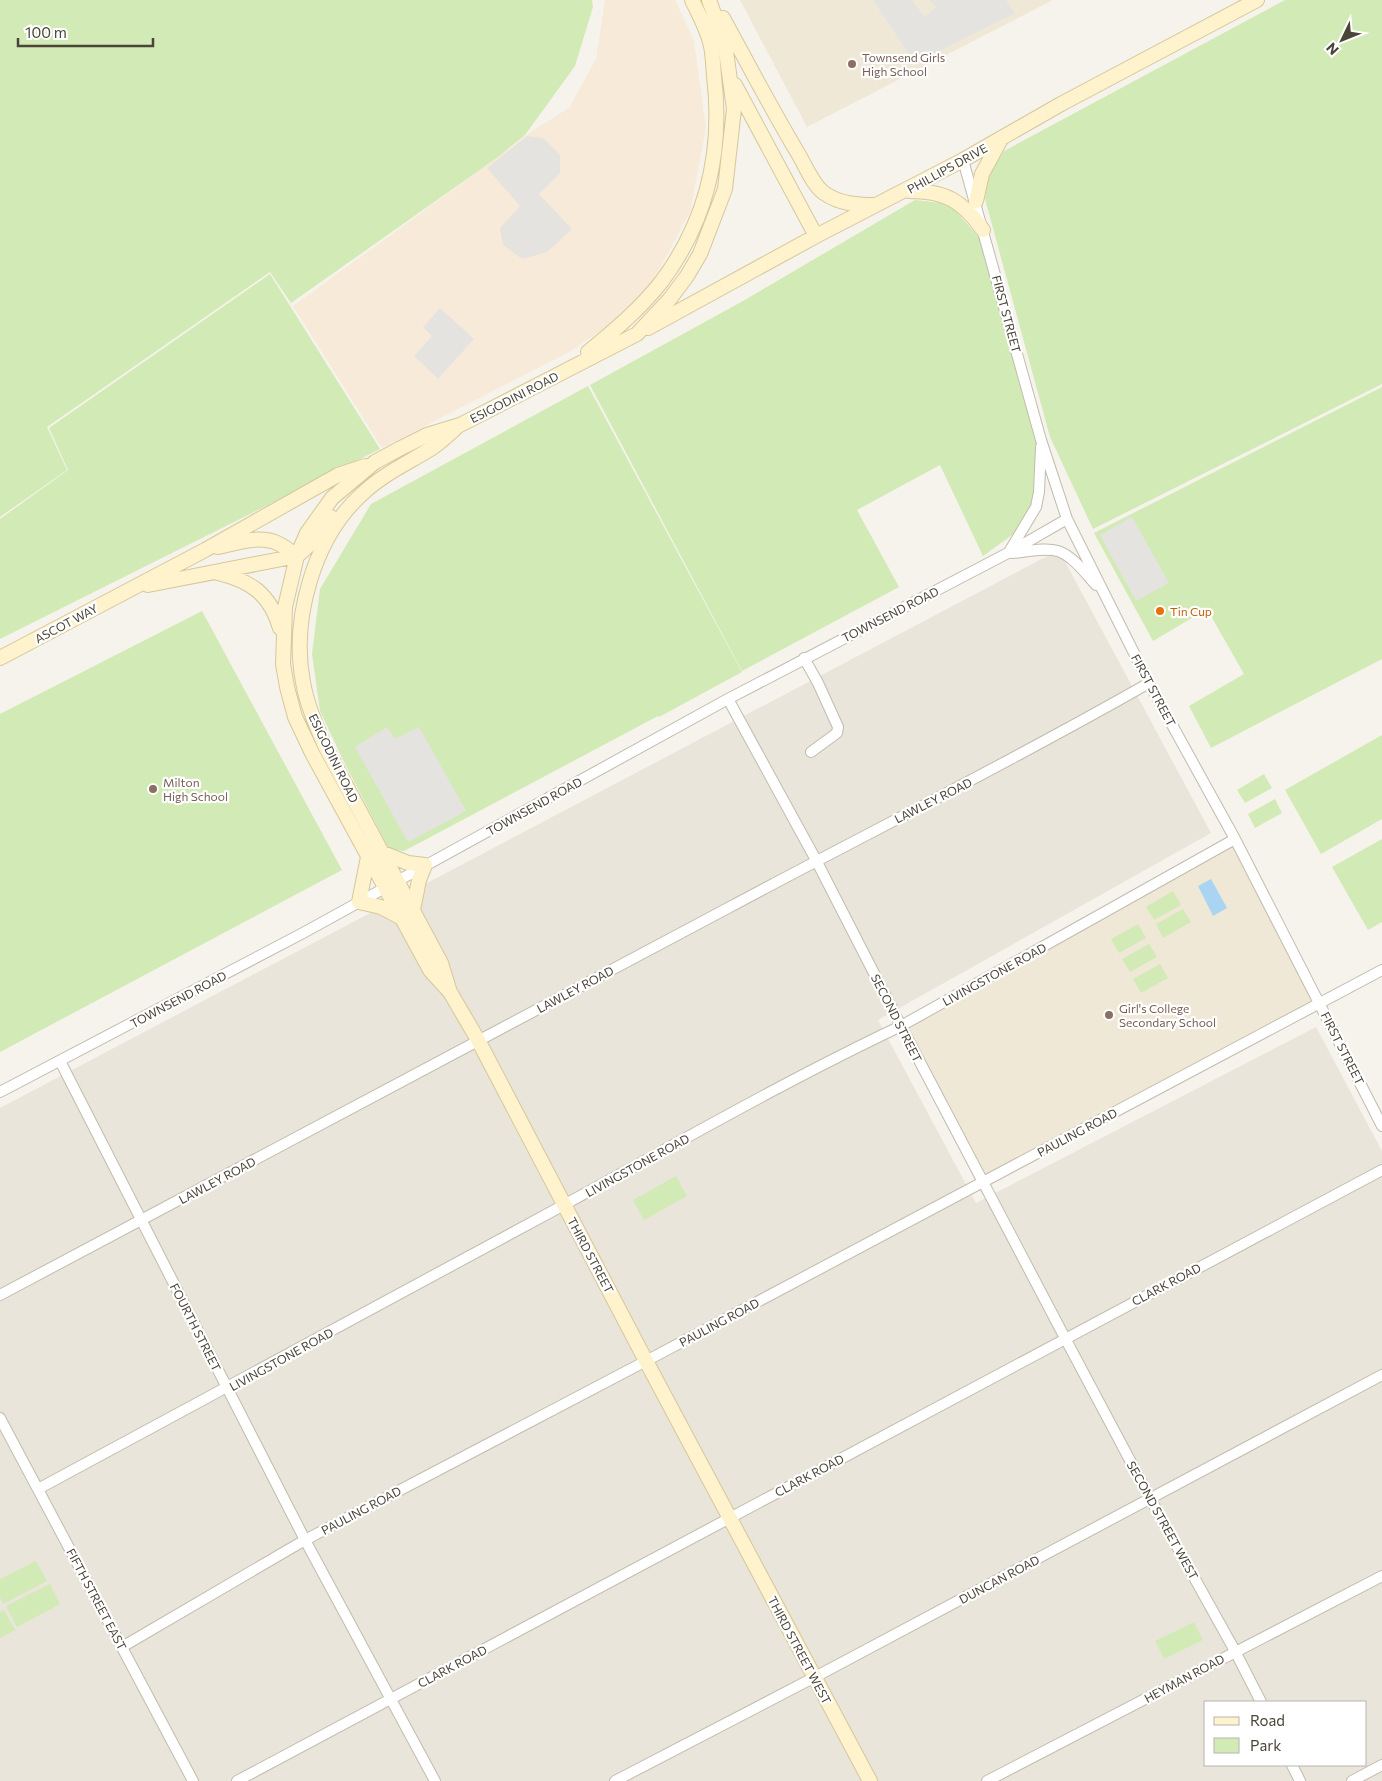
<svg xmlns="http://www.w3.org/2000/svg" width="1382" height="1781" viewBox="0 0 1382 1781" font-family="Commissioner,sans-serif">
  <rect width="100%" height="100%" fill="#f6f3ec"/>
  <path fill="#eae5da" fill-rule="evenodd" d="M 1053,553 L 1061,554 L 1211,833 L 878,1020 L 976,1203 L 1316,1027 L 1382,1151 L 1382,1781 L 0,1781 L 0,1108 ZM 1206,1702 L 1366,1702 L 1366,1765 L 1206,1765 Z"/>
  <path fill="#f7ead8" d="M 605,0 L 675,0 L 694,41 L 706,128 L 690,212 L 649,288 L 615,321 L 569,352 L 382,448 L 293,306 L 498,157 L 529,133 L 569,108 L 596,59 Z"/>
  <path fill="#efe8d6" d="M 740,0 L 1053,0 L 807,127 Z
    M 1233,844 L 1314,1002 L 985,1176 L 906,1028 Z"/>
  <path fill="#d2eab5" d="M 0,0 L 592,0 L 593,7 L 575,66 L 525,135 L 498,157 L 291,303 L 270,272 L 47,427 L 67,470 L 0,517 Z
    M 1285,0 L 1382,0 L 1382,384 L 1093,529 L 1050,437 L 985,199 L 988,176 L 1004,151 Z
    M 915,200 L 950,204 L 981,240 L 1037,445 L 1035,506 L 1012,535 L 983,556 L 940,465 L 857,510 L 899,587 L 742,671 L 590,385 L 743,301 Z
    M 270,274 L 380,449 L 0,639 L 0,519 L 68,470 L 49,428 Z
    M 588,386 L 742,672 L 659,717 L 658,716 L 404,851 L 389,849 L 343,760 L 320,711 L 312,654 L 320,589 L 371,504 Z
    M 1382,387 L 1382,659 L 1211,748 L 1189,706 L 1244,674 L 1207,609 L 1153,641 L 1094,533 Z
    M 202,611 L 342,870 L 0,1052 L 0,714 Z
    M 1382,735 L 1382,819 L 1321,854 L 1285,790 Z
    M 1264,774 L 1272,788 L 1245,803 L 1237,790 Z
    M 1275,799 L 1282,813 L 1255,828 L 1248,814 Z
    M 1382,839 L 1382,922 L 1368,930 L 1332,867 Z
    M 1173,891 L 1181,905 L 1154,920 L 1146,907 Z
    M 1183,909 L 1191,922 L 1163,938 L 1156,924 Z
    M 1138,924 L 1146,938 L 1119,953 L 1111,939 Z
    M 1149,944 L 1157,957 L 1130,972 L 1122,959 Z
    M 1160,964 L 1168,978 L 1141,993 L 1133,979 Z
    M 676,1176 L 687,1196 L 644,1220 L 633,1200 Z
    M 36,1561 L 47,1581 L 3,1604 L 0,1597 L 0,1579 Z
    M 50,1584 L 60,1604 L 17,1627 L 6,1606 Z
    M 4,1610 L 15,1630 L 0,1638 L 0,1612 Z
    M 1194,1622 L 1203,1640 L 1164,1659 L 1155,1641 Z"/>
  <path fill="#e5e3e0" d="M 873,0 L 912,0 L 924,17 L 936,8 L 930,0 L 1006,0 L 1015,13 L 915,63 Z
    M 527,136 L 543,138 L 560,155 L 560,173 L 539,194 L 572,229 L 547,252 L 522,259 L 503,245 L 500,228 L 520,206 L 487,168 Z
    M 440,308 L 474,339 L 438,379 L 414,356 L 432,336 L 423,327 Z
    M 1132,517 L 1169,583 L 1136,601 L 1100,535 Z
    M 387,727 L 395,739 L 419,727 L 466,811 L 408,842 L 355,747 Z"/>
  <path fill="#a9d4f2" d="M 1211,879 L 1227,908 L 1213,916 L 1198,886 Z"/>
  <g fill="none" stroke-linecap="round" stroke-linejoin="round">
    <g stroke="#c2bbae" stroke-width="12">
      <path id="street" d="M 963,160 L 1041,440 L 1067,519 L 1149,683 L 1235,839 L 1382,1126
        M 1009,552 L 1036,507 L 1039,492 L 1041,447
        M 1012,553 C 1026,552 1044,547 1058,551 C 1073,556 1086,574 1096,585
        M 804,658 L 818,683 L 838,727 L 837,733 L 811,752
        M 728,699 L 816,860 L 901,1026 L 1065,1338 L 1150,1498 L 1235,1651 L 1261,1702
        M 60,1061 L 305,1540 L 435,1781
        M 0,1092 L 303,933 L 728,699 L 1008,553 L 1067,519
        M 0,1295 C 243,1167 485,1037 728,908 C 868,833 1011,762 1149,683
        M 0,1418 L 193,1781
        M 38,1489 C 213,1396 387,1301 562,1206 C 674,1145 785,1081 901,1026 L 1235,839
        M 122,1647 L 305,1540 L 646,1361 L 1382,970
        M 1292,1765 L 1300,1781
        M 237,1781 L 1382,1170
        M 615,1781 L 815,1677 L 1382,1375
        M 987,1781 L 1382,1576
        M 1352,1781 L 1382,1765"/>
    </g>
    <g stroke="#d6c79b" stroke-width="16">
      <path id="secondary" d="M 709,0 L 725,44 L 734,109 L 725,189 L 700,254 L 687,276 L 669,300 L 637,334 L 460,425 L 427,435 L 399,449 L 375,462 L 332,498 L 307,533 L 297,556 L 285,607 L 283,664 L 287,687 L 295,717 L 312,753 L 430,970 L 450,992 L 478,1040 L 646,1361 L 870,1781
        M 723,18 C 748,64 772,110 799,155 C 806,167 813,185 824,193 C 840,204 857,205 875,205
        M 735,85 L 816,236
        M 909,191 C 945,191 962,200 983,230
        M 976,201 L 982,174 L 1000,141
        M 648,328 L 816,236 L 963,160 L 1061,104 L 1257,0
        M 588,352 C 615,330 641,308 662,281 C 708,219 723,151 714,76 C 713,65 713,52 710,42 C 706,27 698,13 692,0
        M 218,547 C 236,543 259,535 277,543 C 284,546 290,551 297,556
        M 218,573 C 251,581 270,594 280,628
        M 148,585 L 297,556 L 308,546 L 331,517
        M 0,658 L 205,550 L 338,475 L 365,466
        M 383,853 L 408,863 L 425,865 L 419,880 L 413,910
        M 368,857 L 359,902 L 381,907 L 400,917
        M 449,989 L 441,963 L 325,746 C 316,725 307,705 303,682 C 291,619 314,537 362,494 C 383,474 408,463 432,448 C 440,443 448,435 455,429"/>
    </g>
    <use href="#street" stroke="#fff" stroke-width="10"/>
    <use href="#secondary" stroke="#fff3cd" stroke-width="14"/>
  </g>
  <g fill="#8d6e63" stroke="#fff" stroke-width="2">
    <circle cx="852" cy="64" r="5"/>
    <circle cx="153" cy="789" r="5"/>
    <circle cx="1109" cy="1015" r="5"/>
  </g>
  <circle fill="#e8710a" stroke="#fff" stroke-width="2" cx="1160" cy="611" r="5"/>
  <g text-anchor="middle" dominant-baseline="central" stroke-width="4.5" stroke-linejoin="round" paint-order="stroke">
    <g font-size="12" fill="#785e54" stroke="#fff" text-anchor="start">
      <text x="862" y="57">Townsend Girls<tspan x="862" dy="14">High School</tspan></text>
      <text x="163" y="782">Milton<tspan x="163" dy="14">High School</tspan></text>
      <text x="1119" y="1008">Girl's College<tspan x="1119" dy="14">Secondary School</tspan></text>
    </g>
    <g font-size="12" fill="#4b4439" stroke="#fff">
      <text transform="translate(947 168) rotate(-29)">PHILLIPS DRIVE</text>
      <text transform="translate(1007 314) rotate(75)">FIRST STREET</text>
      <text transform="translate(514 397) rotate(-27)">ESIGODINI ROAD</text>
      <text transform="translate(890 614) rotate(-27)">TOWNSEND ROAD</text>
      <text transform="translate(66 623) rotate(-28)">ASCOT WAY</text>
      <text transform="translate(1154 690) rotate(62)">FIRST STREET</text>
      <text transform="translate(334 758) rotate(64)">ESIGODINI ROAD</text>
      <text transform="translate(933 800) rotate(-27)">LAWLEY ROAD</text>
      <text transform="translate(534 806) rotate(-29)">TOWNSEND ROAD</text>
      <text transform="translate(994 974) rotate(-29)">LIVINGSTONE ROAD</text>
      <text transform="translate(575 989) rotate(-28)">LAWLEY ROAD</text>
      <text transform="translate(178 999) rotate(-28)">TOWNSEND ROAD</text>
      <text transform="translate(897 1018) rotate(63)">SECOND STREET</text>
      <text transform="translate(1343 1048) rotate(63)">FIRST STREET</text>
      <text transform="translate(1077 1132) rotate(-28)">PAULING ROAD</text>
      <text transform="translate(637 1165) rotate(-29)">LIVINGSTONE ROAD</text>
      <text transform="translate(217 1180) rotate(-28)">LAWLEY ROAD</text>
      <text transform="translate(591 1255) rotate(62)">THIRD STREET</text>
      <text transform="translate(1166 1284) rotate(-28)">CLARK ROAD</text>
      <text transform="translate(719 1322) rotate(-28)">PAULING ROAD</text>
      <text transform="translate(196 1327) rotate(63)">FOURTH STREET</text>
      <text transform="translate(281 1359) rotate(-29)">LIVINGSTONE ROAD</text>
      <text transform="translate(809 1475) rotate(-28)">CLARK ROAD</text>
      <text transform="translate(361 1510) rotate(-28)">PAULING ROAD</text>
      <text transform="translate(1163 1520) rotate(61)">SECOND STREET WEST</text>
      <text transform="translate(999 1579) rotate(-28)">DUNCAN ROAD</text>
      <text transform="translate(97 1599) rotate(62)">FIFTH STREET EAST</text>
      <text transform="translate(800 1650) rotate(62)">THIRD STREET WEST</text>
      <text transform="translate(452 1666) rotate(-28)">CLARK ROAD</text>
      <text transform="translate(1184 1678) rotate(-28)">HEYMAN ROAD</text>
    </g>
    <g font-size="12" fill="#c56008" stroke="#fff" text-anchor="start">
      <text x="1170" y="611">Tin Cup</text>
    </g>
  </g>
  <rect x="1204" y="1701" width="162" height="65" fill="#ffffff" stroke="#b7b4b0"/>
  <rect x="1214" y="1717" width="25" height="8" fill="#fff3cd" stroke="#b7b4b0"/>
  <text x="1250" y="1726" font-size="15" fill="#4b4439">Road</text>
  <rect x="1214" y="1738" width="25" height="15" fill="#d2eab5" stroke="#b7b4b0"/>
  <text x="1250" y="1751" font-size="15" fill="#4b4439">Park</text>
  <g transform="translate(1342 40) rotate(227)" stroke="#ffffff" stroke-width="4" paint-order="stroke">
  <path d="M0-4L9 19L0 12L-9 19Z" fill="#4b4439"/>
  <text y="-8" font-size="14" font-weight="bold" text-anchor="middle" fill="#4b4439">N</text>
  </g>
  <path d="M18 38v8h135v-8" fill="none" stroke="#4b4439" stroke-width="2.5"/>
  <text x="25" y="38" font-size="15" fill="#4b4439" stroke="#ffffff" stroke-width="4" paint-order="stroke">100 m</text>
</svg>
